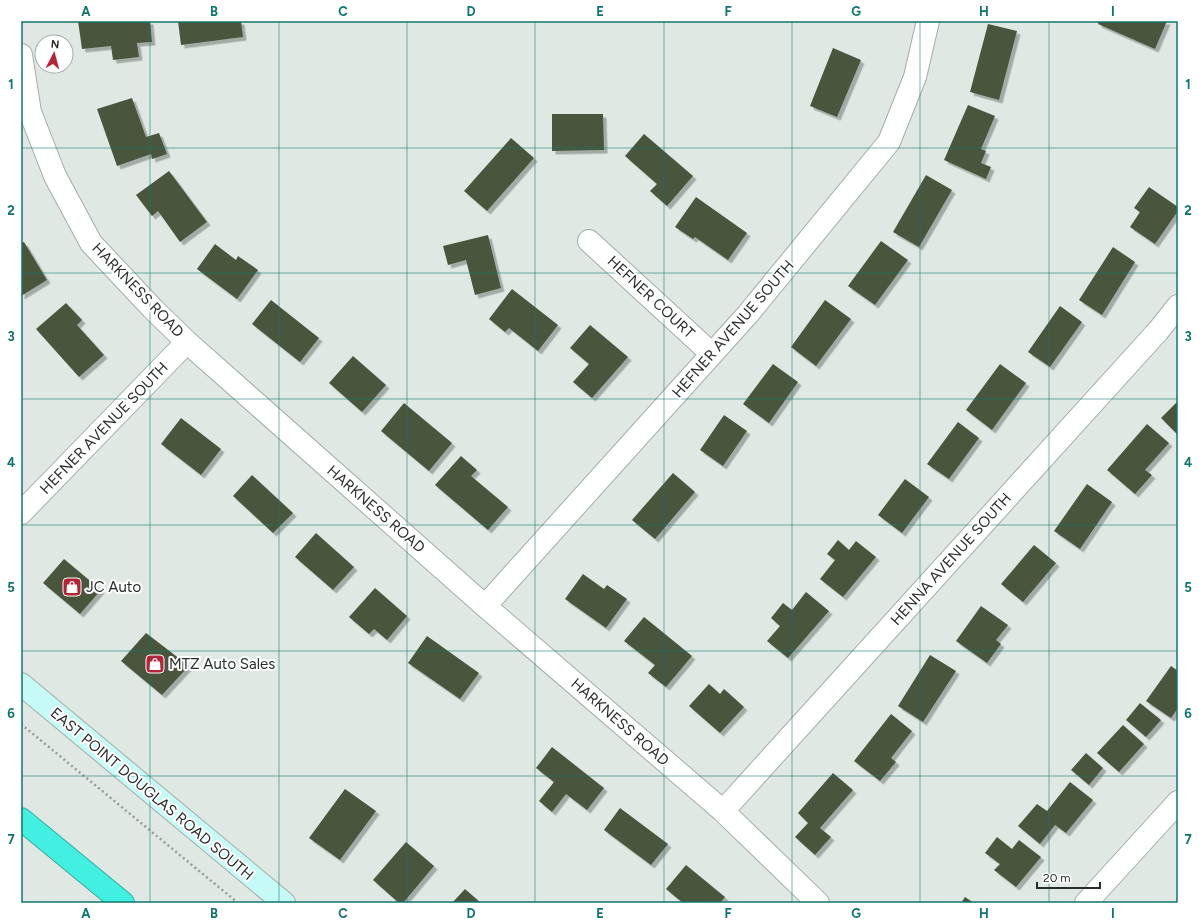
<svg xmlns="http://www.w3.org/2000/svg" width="1199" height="924" viewBox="0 0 1199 924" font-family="Figtree,sans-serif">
  <defs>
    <filter id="shadow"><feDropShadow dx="3.5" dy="3.5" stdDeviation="0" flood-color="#0004"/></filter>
  </defs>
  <rect width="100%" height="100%" fill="#dfe8e2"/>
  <path fill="#49563c" filter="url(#shadow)" d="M 78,21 L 150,21 L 152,42 L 137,43 L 139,57 L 113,60 L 111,46 L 82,49 Z
    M 178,21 L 241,21 L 243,37 L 181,45 Z
    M 1099,21 L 1167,21 L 1155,49 L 1098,24 Z
    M 988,24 L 1017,31 L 999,100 L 970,92 Z
    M 833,48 L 861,60 L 837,117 L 810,106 Z
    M 132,98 L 146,137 L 159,133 L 167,154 L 152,159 L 151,154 L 117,166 L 97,109 Z
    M 968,105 L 995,116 L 981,149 L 986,151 L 981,163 L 991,167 L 986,179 L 944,160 Z
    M 552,114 L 603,114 L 604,150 L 552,151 Z
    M 644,134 L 693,176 L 667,206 L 650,191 L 657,184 L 625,156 Z
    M 511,138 L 534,158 L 487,211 L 464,191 Z
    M 169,171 L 207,222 L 180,242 L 158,211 L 152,216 L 136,195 Z
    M 926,175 L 952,190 L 919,247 L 893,232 Z
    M 1149,187 L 1178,207 L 1178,211 L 1155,244 L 1130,227 L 1140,212 L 1134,208 Z
    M 696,197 L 747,233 L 728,260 L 695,237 L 693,239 L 675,227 Z
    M 488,235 L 501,288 L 475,295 L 466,260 L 448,265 L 443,246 Z
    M 881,241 L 908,260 L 875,305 L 848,286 Z
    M 24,242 L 47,280 L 21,296 L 21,243 Z
    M 215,244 L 236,260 L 238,256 L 258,270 L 237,299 L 197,269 Z
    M 1113,247 L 1135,262 L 1102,315 L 1079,300 Z
    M 512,289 L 558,325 L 538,351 L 509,328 L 505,332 L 489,319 Z
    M 271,300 L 319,338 L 300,362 L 252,324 Z
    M 825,300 L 851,319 L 816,366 L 791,347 Z
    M 66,303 L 82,320 L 77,325 L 104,355 L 79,377 L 36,329 Z
    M 1060,306 L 1082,322 L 1050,367 L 1028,352 Z
    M 590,325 L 628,357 L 592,398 L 573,382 L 589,364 L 570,348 Z
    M 353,356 L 386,385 L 362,412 L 329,383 Z
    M 773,364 L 798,382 L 769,423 L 743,404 Z
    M 1000,364 L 1026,383 L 992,430 L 966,410 Z
    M 1178,401 L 1178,435 L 1161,418 Z
    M 404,403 L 452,443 L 429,471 L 381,431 Z
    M 724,415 L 747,431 L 723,466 L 700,450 Z
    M 181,418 L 221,449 L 201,475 L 161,444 Z
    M 958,422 L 979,438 L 949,479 L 927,464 Z
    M 1147,424 L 1169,443 L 1145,470 L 1152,475 L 1135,494 L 1107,470 Z
    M 461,456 L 477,470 L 471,476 L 508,507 L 488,530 L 435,485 Z
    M 673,473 L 695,492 L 655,539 L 632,520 Z
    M 252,475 L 293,513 L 273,533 L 233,496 Z
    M 905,479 L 929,497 L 902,533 L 878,515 Z
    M 1087,484 L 1112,502 L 1080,549 L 1054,531 Z
    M 316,533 L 354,567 L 333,590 L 295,557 Z
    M 838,540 L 849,550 L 856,541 L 876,557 L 843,597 L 820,579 L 835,560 L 827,554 Z
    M 1034,545 L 1056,563 L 1023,602 L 1001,584 Z
    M 64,559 L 101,590 L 80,614 L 43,583 Z
    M 583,574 L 604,589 L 607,585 L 627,599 L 606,628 L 565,599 Z
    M 375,588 L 407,616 L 387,640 L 374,629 L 369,634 L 349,617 Z
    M 806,592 L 829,611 L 788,658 L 767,641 L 780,626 L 771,618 L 783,603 L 792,610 Z
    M 981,606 L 1008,625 L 996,640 L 1001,644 L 987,663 L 956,641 Z
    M 644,617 L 692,656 L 666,687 L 648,673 L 655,665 L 624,641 Z
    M 146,633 L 189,666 L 162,695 L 121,661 Z
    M 427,636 L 479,673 L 460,699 L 408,663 Z
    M 930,655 L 956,671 L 923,722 L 898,706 Z
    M 1171,666 L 1178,671 L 1178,708 L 1171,718 L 1146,701 Z
    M 709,684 L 720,694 L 724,689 L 744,707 L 720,733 L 689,706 Z
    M 1140,703 L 1161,720 L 1146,737 L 1126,720 Z
    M 891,714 L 912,731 L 891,758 L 896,762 L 880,781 L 854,761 Z
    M 1123,725 L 1144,744 L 1119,772 L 1097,753 Z
    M 552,747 L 604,788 L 587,810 L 566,794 L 552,812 L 539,801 L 554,782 L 536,768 Z
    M 1086,753 L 1103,768 L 1089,785 L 1071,770 Z
    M 833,773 L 853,790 L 820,828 L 831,837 L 815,855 L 795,837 L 808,823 L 798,813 Z
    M 1070,782 L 1093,800 L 1066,833 L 1055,825 L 1040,844 L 1018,826 L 1037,804 L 1047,811 Z
    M 345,789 L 376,811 L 340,860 L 309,838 Z
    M 620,808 L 668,844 L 651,865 L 604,830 Z
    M 997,837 L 1012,849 L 1019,840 L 1041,857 L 1016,887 L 994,870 L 1000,864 L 985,853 Z
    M 406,842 L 434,866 L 403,903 L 399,903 L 373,880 Z
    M 686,865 L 725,897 L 720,903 L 683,903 L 666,889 Z
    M 465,889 L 481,903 L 452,903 Z
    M 965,897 L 974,903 L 961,903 Z"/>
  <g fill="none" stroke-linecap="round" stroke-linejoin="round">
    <g stroke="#a4aca7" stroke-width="24">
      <path id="street" d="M 21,55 L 30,112 L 55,176 L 91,243 L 153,309 L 187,342 L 485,606 L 723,811 L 818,903
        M 589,241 L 712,354
        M 21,513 L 187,342
        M 485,606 L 748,314 L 889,142 L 915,77 L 928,21
        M 723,811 L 1158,331 L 1178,306
        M 1086,903 L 1178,802"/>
    </g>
    <g stroke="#a4aca7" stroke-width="24">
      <path id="secondary" d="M 21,684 L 284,903"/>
    </g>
    <g stroke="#39aca1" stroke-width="24">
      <path id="highway" d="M 21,819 L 123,903"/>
    </g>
    <path stroke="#959c98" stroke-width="2.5" stroke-dasharray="2 3" stroke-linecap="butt" d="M 21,724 L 238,903"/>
    <use href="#street" stroke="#fff" stroke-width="22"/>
    <use href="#secondary" stroke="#c6faf6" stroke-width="22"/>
    <use href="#highway" stroke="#41f0e0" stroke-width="22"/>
  </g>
  <path fill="none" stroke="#0f766e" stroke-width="1" stroke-opacity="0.55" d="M 150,21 L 150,903M 279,21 L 279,903M 407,21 L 407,903M 535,21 L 535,903M 664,21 L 664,903M 792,21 L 792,903M 920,21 L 920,903M 1049,21 L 1049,903M 21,148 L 1178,148M 21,273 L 1178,273M 21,399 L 1178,399M 21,525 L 1178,525M 21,651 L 1178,651M 21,776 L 1178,776"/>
  <defs>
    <g id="shop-square" transform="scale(1)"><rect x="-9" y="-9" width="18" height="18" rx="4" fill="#b52337" stroke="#fff"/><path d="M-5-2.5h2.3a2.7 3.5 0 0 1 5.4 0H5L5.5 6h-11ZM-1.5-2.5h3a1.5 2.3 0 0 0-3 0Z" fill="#fff"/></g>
  </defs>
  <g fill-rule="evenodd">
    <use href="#shop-square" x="72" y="587"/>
    <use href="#shop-square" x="155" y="664"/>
  </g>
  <g text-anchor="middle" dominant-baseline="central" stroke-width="4" stroke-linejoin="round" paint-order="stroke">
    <g font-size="15" fill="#292d2b" stroke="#fff">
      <text transform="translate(138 290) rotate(46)">HARKNESS ROAD</text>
      <text transform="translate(651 297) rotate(43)">HEFNER COURT</text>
      <text transform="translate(733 329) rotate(-49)">HEFNER AVENUE SOUTH</text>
      <text transform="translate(104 428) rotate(-46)">HEFNER AVENUE SOUTH</text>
      <text transform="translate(376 509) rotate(41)">HARKNESS ROAD</text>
      <text transform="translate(951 559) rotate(-48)">HENNA AVENUE SOUTH</text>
      <text transform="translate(620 722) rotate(41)">HARKNESS ROAD</text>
      <text transform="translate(152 794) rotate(40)">EAST POINT DOUGLAS ROAD SOUTH</text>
    </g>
    <g font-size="15" fill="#292d2b" stroke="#fff" text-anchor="start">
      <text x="86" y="587">JC Auto</text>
      <text x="169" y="664">MTZ Auto Sales</text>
    </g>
  </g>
  <rect width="1199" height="924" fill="none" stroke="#ffffff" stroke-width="44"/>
  <g transform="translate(54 54) rotate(6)"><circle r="19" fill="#ffffff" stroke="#a9abaa"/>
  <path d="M0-3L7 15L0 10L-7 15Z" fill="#b52337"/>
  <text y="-6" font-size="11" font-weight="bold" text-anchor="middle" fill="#292d2b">N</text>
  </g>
  <path d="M1037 882v6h63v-6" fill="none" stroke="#292d2b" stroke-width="2"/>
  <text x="1043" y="882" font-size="12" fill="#292d2b" stroke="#ffffff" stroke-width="3" paint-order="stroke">20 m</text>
  <rect x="22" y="22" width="1155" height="880" fill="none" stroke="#0f766e" stroke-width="1.5"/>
  <g font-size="13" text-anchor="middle" font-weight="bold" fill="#0f766e">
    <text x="86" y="16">A</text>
    <text x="214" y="16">B</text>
    <text x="343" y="16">C</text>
    <text x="471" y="16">D</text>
    <text x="600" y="16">E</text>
    <text x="728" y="16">F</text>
    <text x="856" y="16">G</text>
    <text x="984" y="16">H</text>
    <text x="1113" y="16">I</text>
    <text x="11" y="89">1</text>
    <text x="1188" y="89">1</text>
    <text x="11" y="215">2</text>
    <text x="1188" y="215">2</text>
    <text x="11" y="341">3</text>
    <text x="1188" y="341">3</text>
    <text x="11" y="467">4</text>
    <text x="1188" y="467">4</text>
    <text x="11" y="592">5</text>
    <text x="1188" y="592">5</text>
    <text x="11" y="718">6</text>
    <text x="1188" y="718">6</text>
    <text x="11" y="844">7</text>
    <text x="1188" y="844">7</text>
    <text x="86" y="918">A</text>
    <text x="214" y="918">B</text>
    <text x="343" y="918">C</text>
    <text x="471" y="918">D</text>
    <text x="600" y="918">E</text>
    <text x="728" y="918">F</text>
    <text x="856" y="918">G</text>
    <text x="984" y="918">H</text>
    <text x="1113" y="918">I</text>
  </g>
</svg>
